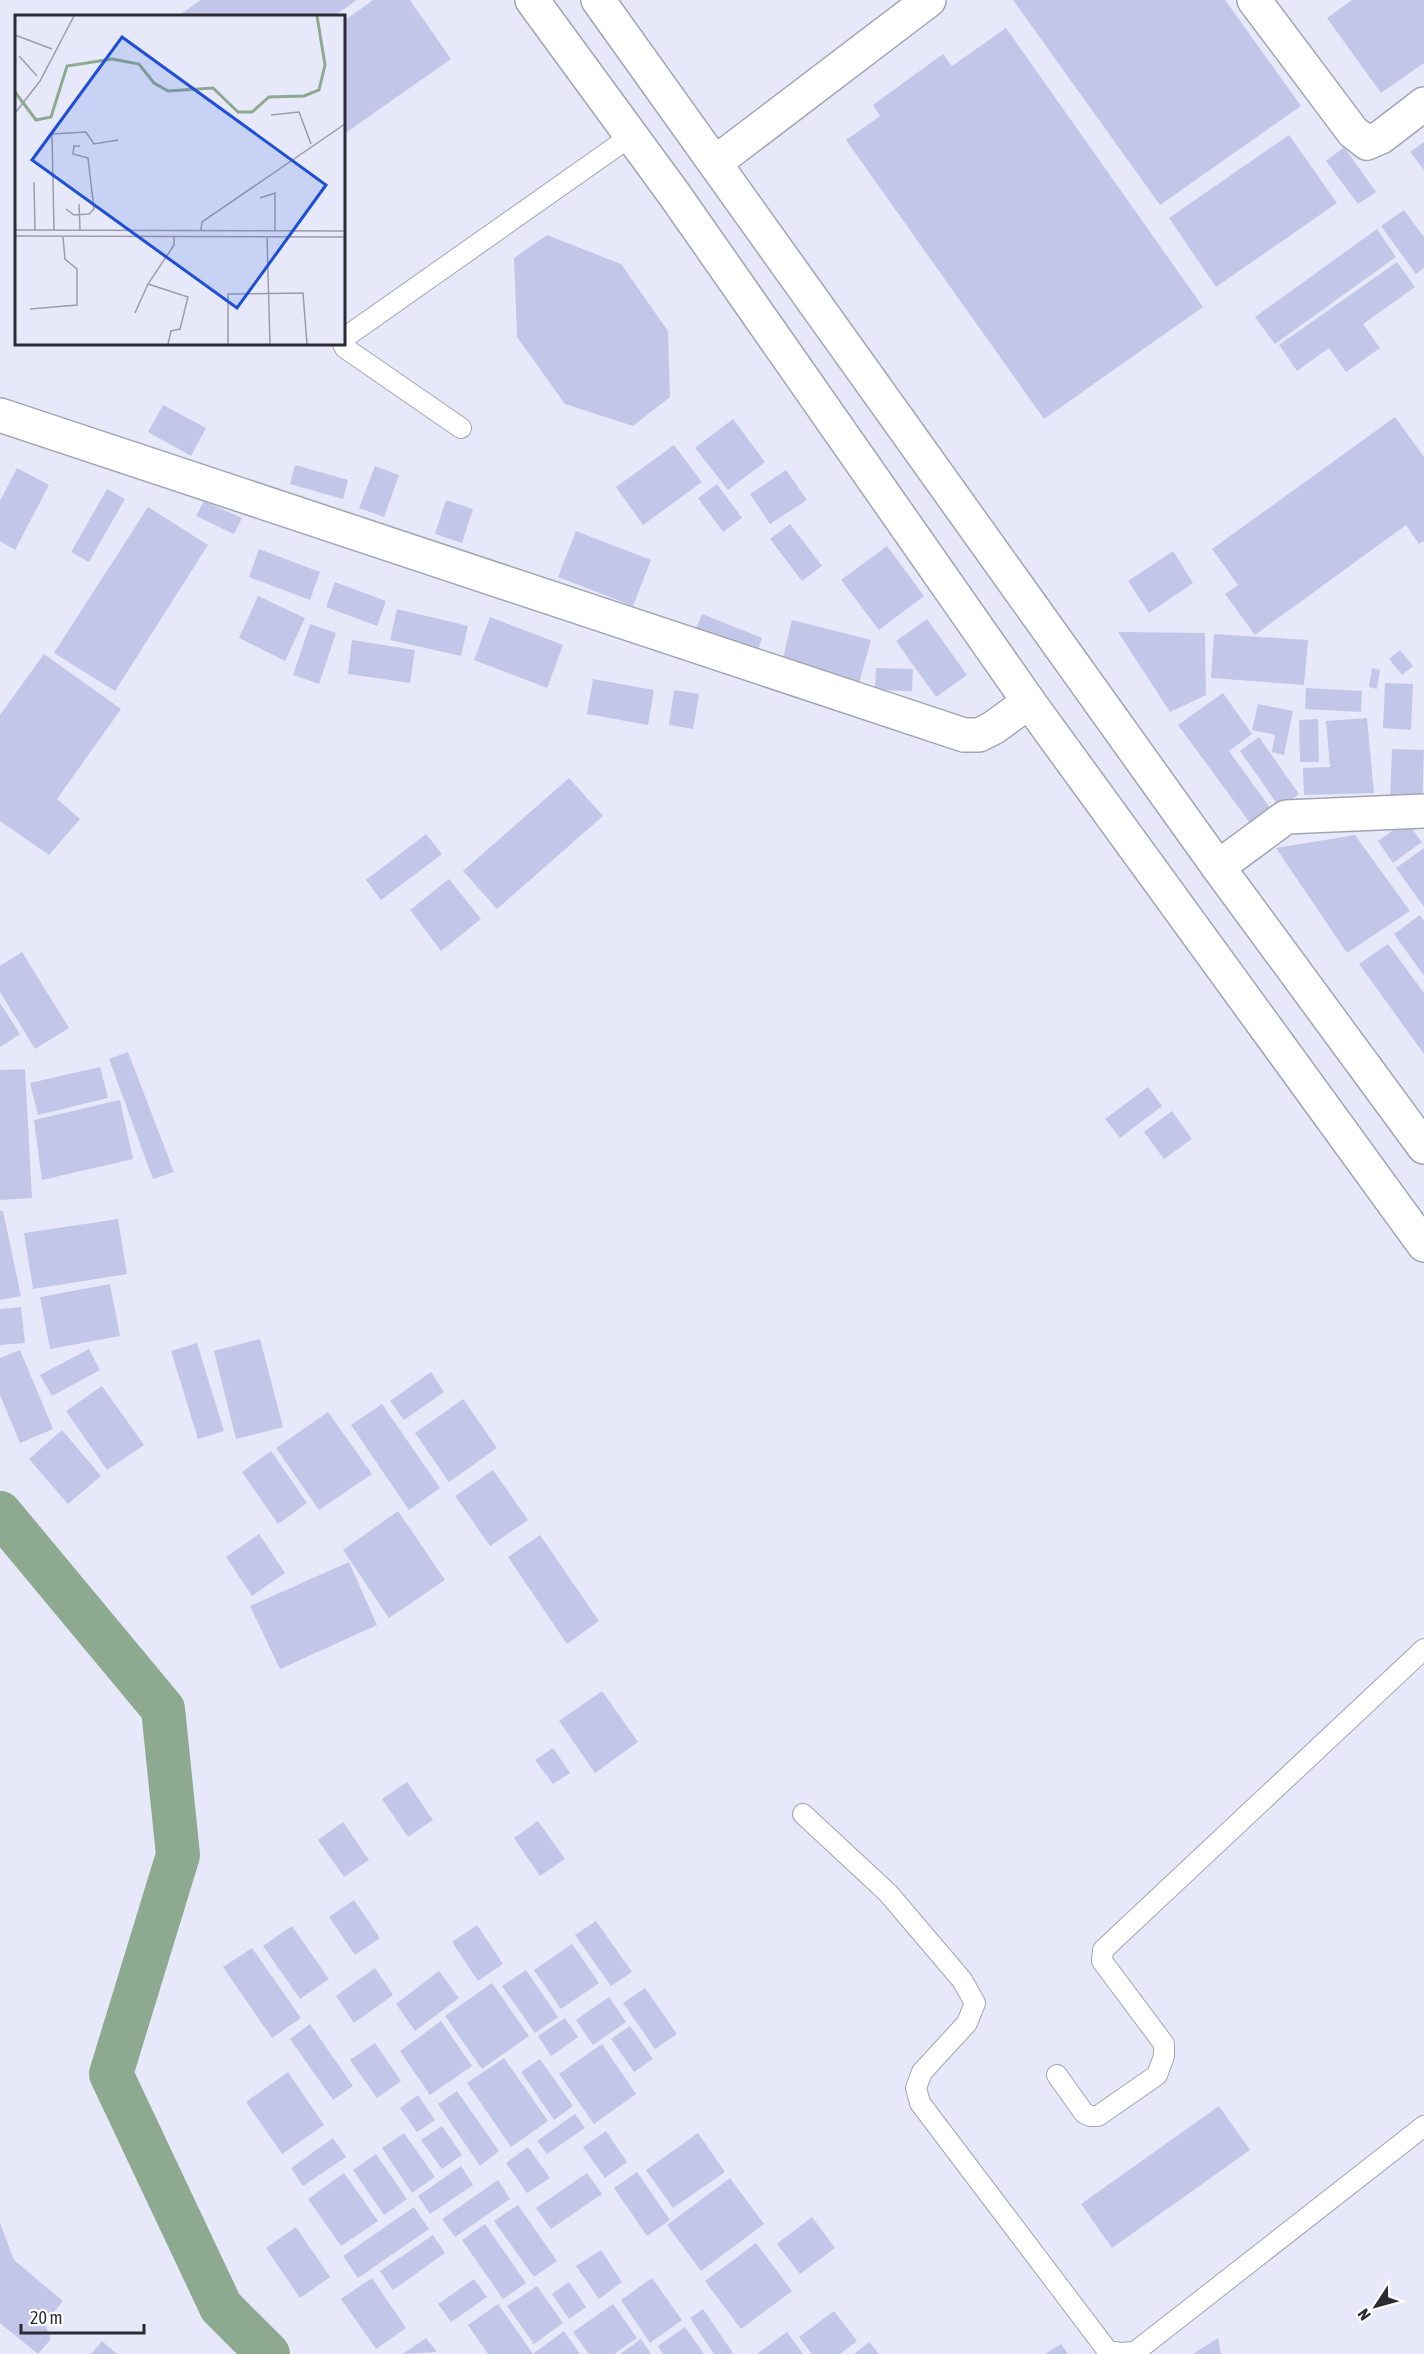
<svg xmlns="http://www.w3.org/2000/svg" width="1424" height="2354" viewBox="0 0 1424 2354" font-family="'Asap Condensed',sans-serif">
  <rect width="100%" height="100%" fill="#e7e9fa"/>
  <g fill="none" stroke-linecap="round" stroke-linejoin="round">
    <path stroke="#8daa91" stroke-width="44" d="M 0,1513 L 163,1709 L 178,1855 L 111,2074 L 221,2307 L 268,2354"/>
  </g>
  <path fill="#c2c6e8" d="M 201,0 L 357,0 L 334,16 L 178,16 Z
    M 373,0 L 410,0 L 451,59 L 344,134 L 344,21 Z
    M 1013,0 L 1225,0 L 1301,106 L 1160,205 Z
    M 1352,0 L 1424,0 L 1424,63 L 1381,93 L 1327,18 Z
    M 1006,28 L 1203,307 L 1044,419 L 846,140 L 880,116 L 873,105 L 943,54 L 952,66 Z
    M 1289,135 L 1337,203 L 1216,287 L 1169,218 Z
    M 1424,142 L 1424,170 L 1410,152 Z
    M 1344,147 L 1376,192 L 1358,204 L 1326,161 Z
    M 1404,210 L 1424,237 L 1424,268 L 1416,274 L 1381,226 Z
    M 1377,229 L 1396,257 L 1275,344 L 1255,317 Z
    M 547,235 L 621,264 L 668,331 L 670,397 L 633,426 L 565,404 L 517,337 L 514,258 Z
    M 1397,262 L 1415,287 L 1363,324 L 1380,348 L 1346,372 L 1329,348 L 1297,371 L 1279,345 Z
    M 163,405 L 206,428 L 191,456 L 148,432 Z
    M 1395,417 L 1424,457 L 1424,541 L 1419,544 L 1406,525 L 1255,635 L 1225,594 L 1238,585 L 1212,549 Z
    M 733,419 L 765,462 L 728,490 L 695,448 Z
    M 674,445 L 702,482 L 643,525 L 616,487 Z
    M 295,465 L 348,480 L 343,499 L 290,484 Z
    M 375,466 L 399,475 L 384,517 L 359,508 Z
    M 17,468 L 49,485 L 15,550 L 0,541 L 0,501 Z
    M 786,470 L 807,500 L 770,524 L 750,494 Z
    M 717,484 L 742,518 L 723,532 L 698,498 Z
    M 107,489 L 125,499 L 89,562 L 71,552 Z
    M 446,500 L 473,509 L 462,543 L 435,534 Z
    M 204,501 L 242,518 L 234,534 L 196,516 Z
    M 148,507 L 208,545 L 115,691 L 54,653 Z
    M 790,524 L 822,566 L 802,581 L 770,539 Z
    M 576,531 L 651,560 L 633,606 L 558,577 Z
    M 887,546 L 924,596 L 879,630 L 841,580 Z
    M 259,549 L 320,572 L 310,600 L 249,577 Z
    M 1173,551 L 1193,583 L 1149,613 L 1128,581 Z
    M 335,582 L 386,601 L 377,626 L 326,607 Z
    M 258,596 L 305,618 L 285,661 L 239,638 Z
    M 397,609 L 468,626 L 461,656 L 390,640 Z
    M 702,614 L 762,638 L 757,653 L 696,629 Z
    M 490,617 L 563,645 L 547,688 L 474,660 Z
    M 927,619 L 967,675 L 936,697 L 896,641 Z
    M 792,620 L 871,640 L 859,683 L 782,662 Z
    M 310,624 L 336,633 L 319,684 L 293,675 Z
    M 1118,632 L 1205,633 L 1206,695 L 1170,712 Z
    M 1214,634 L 1308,640 L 1304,685 L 1211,678 Z
    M 352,640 L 415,650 L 410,683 L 348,674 Z
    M 1400,650 L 1413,666 L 1402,675 L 1389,659 Z
    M 44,654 L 121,709 L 57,799 L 80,819 L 49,855 L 0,821 L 0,715 Z
    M 876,668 L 913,669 L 912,691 L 875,690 Z
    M 1372,668 L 1380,670 L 1377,689 L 1369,687 Z
    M 593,679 L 654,690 L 648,725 L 587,714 Z
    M 1385,683 L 1413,684 L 1411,730 L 1383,728 Z
    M 1306,688 L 1362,691 L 1361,712 L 1305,709 Z
    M 674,690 L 699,694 L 693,729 L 669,725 Z
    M 1223,693 L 1252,734 L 1229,751 L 1273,812 L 1253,827 L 1178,725 Z
    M 1258,704 L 1293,711 L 1284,755 L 1272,752 L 1275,735 L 1252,730 Z
    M 1367,718 L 1374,793 L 1304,795 L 1303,768 L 1330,767 L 1326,721 Z
    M 1318,719 L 1319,762 L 1300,762 L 1299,720 Z
    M 1259,737 L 1299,794 L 1280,808 L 1240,751 Z
    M 1392,749 L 1424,750 L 1422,805 L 1390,804 Z
    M 569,778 L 603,816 L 497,909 L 463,871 Z
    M 1406,821 L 1422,842 L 1393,863 L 1378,841 Z
    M 426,834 L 442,854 L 381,900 L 366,880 Z
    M 1355,835 L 1410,911 L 1347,953 L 1276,848 Z
    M 1424,848 L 1424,907 L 1396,868 Z
    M 449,879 L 481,919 L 441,951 L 410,910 Z
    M 1420,915 L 1424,921 L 1424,976 L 1394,934 Z
    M 1388,944 L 1424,993 L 1424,1054 L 1359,964 Z
    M 22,952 L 69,1028 L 35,1049 L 0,992 L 0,966 Z
    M 0,1003 L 20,1034 L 0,1047 Z
    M 128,1052 L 174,1172 L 153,1179 L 109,1059 Z
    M 100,1067 L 108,1098 L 38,1115 L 30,1083 Z
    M 25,1069 L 32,1198 L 0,1200 L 0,1070 Z
    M 1148,1087 L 1162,1106 L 1120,1138 L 1105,1119 Z
    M 120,1100 L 133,1159 L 42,1180 L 34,1120 Z
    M 1172,1111 L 1192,1139 L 1164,1159 L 1144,1132 Z
    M 0,1211 L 3,1211 L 21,1296 L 0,1300 Z
    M 118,1219 L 127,1274 L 33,1289 L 24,1233 Z
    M 110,1284 L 120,1336 L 50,1349 L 40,1297 Z
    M 21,1307 L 25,1343 L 0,1345 L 0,1309 Z
    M 260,1339 L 283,1427 L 236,1439 L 214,1351 Z
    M 197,1343 L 224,1431 L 198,1439 L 171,1351 Z
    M 89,1349 L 100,1370 L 52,1396 L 40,1375 Z
    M 20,1350 L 53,1429 L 20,1443 L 0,1395 L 0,1358 Z
    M 431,1372 L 444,1392 L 404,1420 L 390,1401 Z
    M 102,1386 L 144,1445 L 107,1470 L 66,1411 Z
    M 463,1399 L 497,1448 L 449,1482 L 415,1433 Z
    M 382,1404 L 440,1488 L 409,1510 L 351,1425 Z
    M 328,1412 L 372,1474 L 319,1510 L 276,1448 Z
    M 62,1430 L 101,1476 L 68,1504 L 29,1459 Z
    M 271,1451 L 307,1503 L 278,1524 L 242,1472 Z
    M 493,1470 L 528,1520 L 490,1546 L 455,1496 Z
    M 398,1511 L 445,1580 L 389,1618 L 343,1550 Z
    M 259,1534 L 285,1573 L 252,1596 L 226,1557 Z
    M 540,1535 L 599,1621 L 567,1644 L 508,1557 Z
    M 349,1562 L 377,1625 L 280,1669 L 250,1606 Z
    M 602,1691 L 638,1742 L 595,1773 L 559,1721 Z
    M 553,1748 L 570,1773 L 553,1784 L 535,1760 Z
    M 407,1782 L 433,1820 L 408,1837 L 382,1799 Z
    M 538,1821 L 565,1859 L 540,1876 L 514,1838 Z
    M 343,1822 L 369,1860 L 344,1877 L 318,1840 Z
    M 354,1900 L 380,1938 L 355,1955 L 329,1917 Z
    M 596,1921 L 632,1972 L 611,1986 L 575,1935 Z
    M 477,1925 L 503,1964 L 478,1981 L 452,1942 Z
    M 292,1926 L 329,1979 L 300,1999 L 263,1946 Z
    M 572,1944 L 599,1983 L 561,2009 L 534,1970 Z
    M 252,1948 L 301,2018 L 272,2038 L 223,1967 Z
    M 375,1968 L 393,1995 L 354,2023 L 336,1996 Z
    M 526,1970 L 558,2017 L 535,2033 L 502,1986 Z
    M 439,1971 L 459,1998 L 415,2031 L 396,2004 Z
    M 492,1983 L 529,2036 L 482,2069 L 445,2016 Z
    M 645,1988 L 677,2034 L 655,2049 L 623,2003 Z
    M 609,1997 L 626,2022 L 593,2045 L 576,2020 Z
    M 565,2018 L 578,2037 L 551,2056 L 538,2036 Z
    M 441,2021 L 472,2066 L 430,2095 L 400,2051 Z
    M 310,2024 L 353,2086 L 333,2100 L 290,2039 Z
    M 630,2026 L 653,2059 L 634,2072 L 611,2039 Z
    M 375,2043 L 401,2081 L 377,2098 L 350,2060 Z
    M 602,2044 L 636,2094 L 594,2124 L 559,2074 Z
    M 504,2058 L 548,2121 L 511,2147 L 467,2083 Z
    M 540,2059 L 573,2106 L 554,2120 L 521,2072 Z
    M 288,2072 L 324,2125 L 282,2154 L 246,2102 Z
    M 457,2091 L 499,2151 L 480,2166 L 438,2104 Z
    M 418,2095 L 435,2120 L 417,2132 L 400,2108 Z
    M 1219,2106 L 1250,2150 L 1112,2248 L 1081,2204 Z
    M 575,2114 L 585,2128 L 547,2154 L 537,2141 Z
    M 442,2126 L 462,2155 L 442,2169 L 421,2140 Z
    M 606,2131 L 627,2162 L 605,2178 L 583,2147 Z
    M 404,2133 L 435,2177 L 412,2193 L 382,2148 Z
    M 698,2133 L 725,2172 L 673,2208 L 646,2170 Z
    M 333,2138 L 346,2157 L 303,2186 L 291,2168 Z
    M 528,2147 L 550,2178 L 527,2193 L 506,2163 Z
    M 376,2154 L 407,2199 L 384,2215 L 353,2170 Z
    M 461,2166 L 473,2185 L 430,2214 L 418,2196 Z
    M 637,2172 L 670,2220 L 647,2236 L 614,2188 Z
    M 344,2173 L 378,2221 L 341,2246 L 308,2199 Z
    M 587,2173 L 602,2194 L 551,2229 L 536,2208 Z
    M 730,2178 L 764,2224 L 701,2271 L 667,2225 Z
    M 498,2180 L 510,2199 L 455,2237 L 442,2219 Z
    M 518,2205 L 557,2261 L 534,2277 L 494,2221 Z
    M 414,2207 L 429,2229 L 358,2278 L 343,2256 Z
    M 812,2217 L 835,2248 L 800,2274 L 777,2244 Z
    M 0,2223 L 14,2260 L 63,2301 L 45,2323 L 51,2339 L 38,2354 L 0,2323 Z
    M 485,2224 L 526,2283 L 503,2299 L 462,2240 Z
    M 296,2227 L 330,2277 L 300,2298 L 266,2248 Z
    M 433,2235 L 445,2253 L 393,2290 L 380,2271 Z
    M 756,2243 L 792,2291 L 741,2329 L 705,2281 Z
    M 601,2250 L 622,2282 L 599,2299 L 576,2266 Z
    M 372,2278 L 406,2328 L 376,2349 L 341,2299 Z
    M 652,2278 L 682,2320 L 650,2343 L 621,2300 Z
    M 474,2279 L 487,2297 L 451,2322 L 438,2304 Z
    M 569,2282 L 586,2307 L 569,2319 L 552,2294 Z
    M 537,2286 L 563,2323 L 534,2344 L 507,2306 Z
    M 498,2304 L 533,2354 L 488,2354 L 468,2325 Z
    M 613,2304 L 637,2338 L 614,2354 L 589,2354 L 573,2332 Z
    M 703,2309 L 733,2353 L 732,2354 L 714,2354 L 690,2318 Z
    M 834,2311 L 857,2341 L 840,2354 L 812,2354 L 799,2337 Z
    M 685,2327 L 704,2354 L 663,2354 L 658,2346 Z
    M 564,2331 L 580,2354 L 535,2354 L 534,2353 Z
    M 787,2332 L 803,2354 L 757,2354 Z
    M 426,2338 L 437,2352 L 403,2354 Z
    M 1218,2338 L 1221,2354 L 1193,2354 Z
    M 641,2339 L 651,2354 L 620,2354 Z
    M 102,2341 L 117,2354 L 91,2354 Z
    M 869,2342 L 879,2354 L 854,2354 Z
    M 1061,2344 L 1068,2354 L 1045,2354 Z"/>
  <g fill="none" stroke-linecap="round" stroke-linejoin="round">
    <g stroke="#a2a4b4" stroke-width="22">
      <path id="service" d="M 344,341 L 347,336 L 631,136
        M 343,344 L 345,348 L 461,428
        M 803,1814 L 888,1893 L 962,1980 L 975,2003 L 967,2023 L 922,2072 L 916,2088 L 920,2103 L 1107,2350 L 1120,2353 L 1135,2352 L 1424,2126
        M 1057,2075 L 1084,2113 L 1090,2116 L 1098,2116 L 1157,2075 L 1164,2056 L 1164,2044 L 1102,1961 L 1103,1950 L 1424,1649"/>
    </g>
    <g stroke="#a2a4b4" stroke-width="36">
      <path id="minor" d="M 1254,0 L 1353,132 L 1367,143 L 1381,137 L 1424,104
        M 716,162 L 929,0
        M 0,415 L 964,735 L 979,735 L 993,728 L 1029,702
        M 1218,867 L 1286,817 L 1424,811"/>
    </g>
    <g stroke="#a2a4b4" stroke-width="36">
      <path id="tertiary" d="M 532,0 L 674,194 L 1029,702 L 1424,1245
        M 598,0 L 1218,867 L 1424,1147"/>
    </g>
    <use href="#service" stroke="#fff" stroke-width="20"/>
    <use href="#minor" stroke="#fff" stroke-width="33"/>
    <use href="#tertiary" stroke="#fff" stroke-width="33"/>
  </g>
  <g transform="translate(15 15)">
    <rect width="330" height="330" fill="#e7e9fa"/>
    <path fill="none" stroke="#8daa91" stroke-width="3" d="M 0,77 L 21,105 L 36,102 L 52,51 L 97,44 L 124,49 L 139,68 L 153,76 L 198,73 L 223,97 L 237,97 L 254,82 L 289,81 L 304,75 L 310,50 L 302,1"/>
    <path fill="none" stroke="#9c9daa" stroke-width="1.5" d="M 0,20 L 37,34M 4,41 L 22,61M 0,98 L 25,66 L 59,1M 256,100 L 284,97 L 296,129M 19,167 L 20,215M 245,183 L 260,178 L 260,216M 64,189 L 65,215M 51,194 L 59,200 L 74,199 L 79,194 L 73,143 L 58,139 L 59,131 L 65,131M 0,215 L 330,216M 39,215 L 37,119 L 71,117 L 79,129 L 103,125M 186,215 L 187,207 L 330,109M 0,221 L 330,222M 252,222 L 255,329M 133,269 L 173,282 L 165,314 L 156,316 L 153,329M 15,294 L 62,290 L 62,254 L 50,244 L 48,222M 120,298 L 133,269 L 159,230 L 159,221M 213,329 L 213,279 L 288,278 L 292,329"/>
    <path fill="#1d4ed8" fill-opacity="0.15" stroke="#1d4ed8" stroke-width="3" d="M 107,22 L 311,170 L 222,293 L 17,145 Z"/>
    <rect width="330" height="330" fill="none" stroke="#2b2c33" stroke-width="3"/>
  </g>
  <g transform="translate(1376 2306) rotate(234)" stroke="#ffffff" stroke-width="4.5" paint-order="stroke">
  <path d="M0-4.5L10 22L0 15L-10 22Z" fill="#2b2c33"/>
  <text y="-9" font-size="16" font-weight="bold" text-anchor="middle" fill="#2b2c33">N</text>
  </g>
  <path d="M21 2324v9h123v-9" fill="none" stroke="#2b2c33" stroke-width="3"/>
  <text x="30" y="2324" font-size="18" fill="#2b2c33" stroke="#ffffff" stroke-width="4.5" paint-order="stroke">20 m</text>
</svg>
